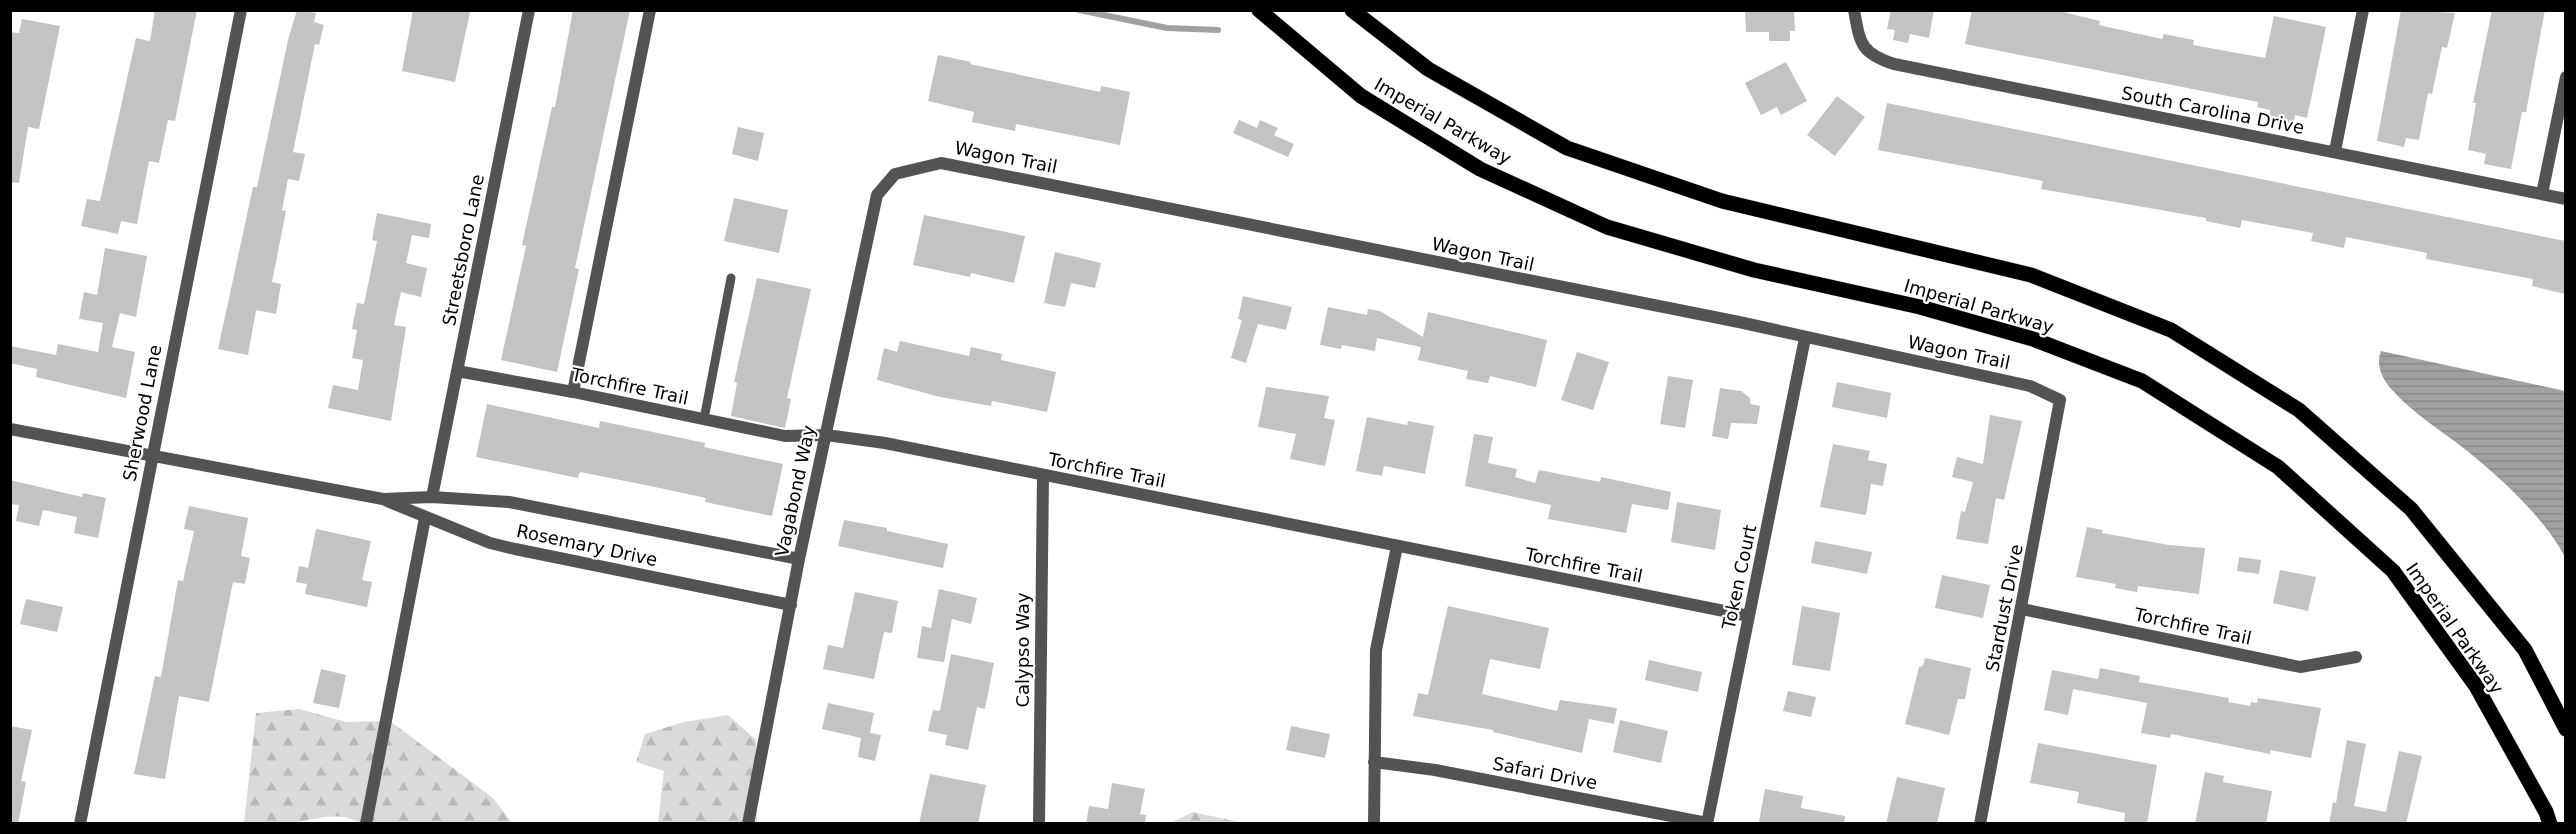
<svg xmlns="http://www.w3.org/2000/svg" width="2576" height="834" viewBox="0 0 2576 834" font-family="'DejaVu Sans',sans-serif">
  <defs>
    <pattern id="forest-firs" width="22" height="20" patternUnits="userSpaceOnUse" patternTransform="scale(1.5)"><rect width="22" height="20" fill="#dadada"/><path d="M5 1l3.5 6h-7zM16 11l3.5 6h-7z" fill="#b9b9b9"/></pattern>
    <pattern id="water-rules" width="6" height="5" patternUnits="userSpaceOnUse" patternTransform="scale(1.5)"><rect width="6" height="5" fill="#a1a1a1"/><path d="M0 2.5h6" fill="none" stroke="#898989"/></pattern>
  </defs>
  <rect width="100%" height="100%" fill="#fff"/>
  <path fill="url(#forest-firs)" d="M 299,709 L 346,722 L 390,721 L 493,798 L 512,823 L 361,824 C 340,809 312,821 288,823 C 273,824 259,823 244,823 L 256,713 Z
    M 728,715 L 756,740 L 757,823 L 658,823 L 664,771 L 636,762 L 645,734 L 684,722 Z
    M 1193,812 L 1243,823 L 1170,823 Z"/>
  <path fill="url(#water-rules)" d="M 2381,351 L 2565,391 L 2565,557 C 2544,517 2498,475 2462,447 C 2439,429 2414,414 2394,392 C 2383,381 2375,366 2381,351 Z"/>
  <g fill="none" stroke-linecap="round" stroke-linejoin="round">
    <path stroke="#a1a1a1" stroke-width="6" d="M 1079,10 L 1167,28 L 1218,30"/>
  </g>
  <path fill="#c3c3c3" d="M 155,10 L 197,10 L 175,121 L 168,120 L 159,163 L 149,161 L 137,224 L 121,221 L 118,234 L 81,226 L 87,199 L 100,201 L 136,38 L 150,41 Z
    M 297,10 L 316,13 L 314,22 L 324,25 L 319,45 L 315,44 L 293,152 L 305,154 L 299,181 L 288,179 L 282,210 L 286,211 L 272,282 L 281,284 L 276,314 L 256,310 L 248,355 L 218,349 L 253,187 L 257,187 L 288,40 Z
    M 413,10 L 470,12 L 455,82 L 402,71 Z
    M 573,10 L 630,10 L 575,268 L 579,269 L 557,372 L 501,360 L 526,246 L 522,245 L 552,107 L 555,107 Z
    M 1745,10 L 1794,10 L 1795,31 L 1790,31 L 1790,41 L 1769,41 L 1769,32 L 1746,32 Z
    M 1891,10 L 1934,10 L 1929,38 L 1910,34 L 1908,43 L 1893,40 L 1895,30 L 1887,29 Z
    M 1972,10 L 2055,10 L 2100,21 L 2099,25 L 2162,39 L 2164,34 L 2194,40 L 2193,45 L 2265,58 L 2274,16 L 2326,27 L 2307,118 L 2295,115 L 2293,123 L 2269,118 L 2270,110 L 2257,107 L 2258,102 L 1965,44 Z
    M 2401,10 L 2455,13 L 2447,48 L 2442,47 L 2432,94 L 2428,93 L 2419,140 L 2406,138 L 2404,147 L 2377,141 Z
    M 2492,10 L 2545,10 L 2526,112 L 2522,112 L 2511,169 L 2484,164 L 2486,154 L 2468,150 L 2476,103 L 2473,103 Z
    M 22,19 L 60,26 L 39,129 L 28,127 L 19,183 L 10,182 L 10,32 L 19,33 Z
    M 938,55 L 971,62 L 970,64 L 1100,92 L 1101,86 L 1130,92 L 1120,145 L 1016,124 L 1015,131 L 972,122 L 974,112 L 928,101 Z
    M 1786,62 L 1807,101 L 1781,115 L 1777,107 L 1761,115 L 1745,83 Z
    M 1837,96 L 1865,117 L 1835,156 L 1807,135 Z
    M 1887,103 L 2565,241 L 2565,294 L 2532,286 L 2533,279 L 2426,259 L 2427,253 L 2346,237 L 2344,248 L 2311,241 L 2313,233 L 2242,220 L 2240,228 L 2206,221 L 2206,218 L 2041,189 L 2043,181 L 1878,150 Z
    M 1239,120 L 1257,128 L 1260,120 L 1278,128 L 1274,135 L 1294,144 L 1288,157 L 1233,133 Z
    M 738,127 L 764,133 L 758,161 L 732,154 Z
    M 734,198 L 788,210 L 779,253 L 724,241 Z
    M 377,213 L 431,224 L 429,238 L 412,235 L 406,263 L 427,268 L 421,297 L 401,292 L 394,325 L 406,327 L 391,421 L 328,408 L 333,385 L 358,390 L 363,360 L 352,358 L 357,330 L 352,329 L 357,303 L 364,304 L 377,241 L 372,240 Z
    M 924,215 L 1025,236 L 1014,283 L 971,273 L 970,277 L 913,265 Z
    M 105,248 L 147,256 L 136,317 L 120,313 L 112,347 L 135,352 L 126,398 L 36,377 L 37,369 L 10,363 L 10,346 L 56,355 L 58,344 L 98,352 L 103,323 L 79,319 L 84,292 L 97,295 Z
    M 1055,252 L 1101,263 L 1095,288 L 1071,283 L 1065,307 L 1044,303 Z
    M 757,278 L 811,289 L 787,398 L 791,399 L 785,428 L 731,416 L 737,383 L 734,382 Z
    M 1243,296 L 1292,307 L 1286,330 L 1258,324 L 1246,363 L 1231,358 L 1242,320 L 1238,319 Z
    M 1328,307 L 1367,315 L 1368,309 L 1380,311 L 1423,337 L 1428,312 L 1547,340 L 1536,387 L 1490,376 L 1488,383 L 1466,379 L 1468,371 L 1418,360 L 1421,347 L 1377,338 L 1375,351 L 1342,345 L 1341,349 L 1320,345 Z
    M 900,341 L 969,356 L 971,347 L 1002,354 L 1001,360 L 1056,372 L 1047,412 L 992,401 L 991,406 L 940,397 L 877,380 L 884,348 L 897,352 Z
    M 1577,352 L 1609,362 L 1593,410 L 1561,400 Z
    M 1668,376 L 1693,380 L 1685,428 L 1660,424 Z
    M 1837,382 L 1891,393 L 1887,418 L 1832,407 Z
    M 1266,387 L 1329,396 L 1324,418 L 1335,420 L 1325,466 L 1290,459 L 1296,434 L 1258,427 Z
    M 1720,388 L 1741,391 L 1750,398 L 1750,404 L 1760,406 L 1757,424 L 1731,423 L 1728,439 L 1712,436 Z
    M 487,404 L 599,428 L 600,421 L 677,437 L 705,443 L 704,447 L 783,464 L 772,516 L 705,502 L 706,498 L 655,487 L 580,472 L 578,478 L 476,457 Z
    M 1990,415 L 2022,421 L 2004,500 L 1996,498 L 1988,544 L 1956,539 L 1961,511 L 1965,512 L 1973,482 L 1952,477 L 1957,457 L 1983,464 Z
    M 1367,417 L 1407,425 L 1408,421 L 1434,426 L 1425,474 L 1384,466 L 1382,476 L 1356,471 Z
    M 1474,434 L 1493,437 L 1488,463 L 1517,469 L 1515,477 L 1535,483 L 1539,470 L 1600,482 L 1601,477 L 1671,492 L 1668,510 L 1632,504 L 1626,533 L 1548,519 L 1551,505 L 1465,486 Z
    M 1833,444 L 1870,451 L 1868,460 L 1887,464 L 1883,486 L 1871,484 L 1866,515 L 1820,507 Z
    M 10,480 L 82,497 L 83,493 L 106,498 L 98,538 L 74,533 L 77,517 L 43,510 L 39,526 L 16,521 L 19,505 L 10,504 Z
    M 1677,502 L 1721,510 L 1715,550 L 1671,542 Z
    M 189,506 L 248,518 L 241,556 L 250,558 L 245,584 L 233,582 L 209,702 L 179,696 L 165,779 L 134,774 L 155,676 L 161,677 L 178,580 L 183,581 L 194,531 L 184,529 Z
    M 844,520 L 887,528 L 887,531 L 948,544 L 943,568 L 838,546 Z
    M 2087,527 L 2103,530 L 2102,533 L 2169,545 L 2205,548 L 2199,594 L 2138,586 L 2137,592 L 2115,588 L 2116,584 L 2076,577 Z
    M 316,529 L 371,541 L 362,580 L 372,582 L 367,607 L 305,594 L 307,584 L 296,582 L 299,566 L 308,568 Z
    M 1815,541 L 1872,552 L 1867,574 L 1811,563 Z
    M 2239,557 L 2261,560 L 2259,574 L 2237,571 Z
    M 2280,570 L 2316,577 L 2308,611 L 2273,603 Z
    M 1942,575 L 1990,585 L 1983,618 L 1935,608 Z
    M 939,589 L 977,598 L 971,624 L 952,619 L 944,662 L 917,658 L 922,626 L 931,628 Z
    M 855,592 L 898,601 L 892,633 L 884,632 L 874,679 L 823,669 L 828,645 L 843,648 Z
    M 26,599 L 63,607 L 57,632 L 20,624 Z
    M 1448,606 L 1549,628 L 1540,669 L 1490,659 L 1482,694 L 1557,711 L 1560,700 L 1617,708 L 1614,724 L 1589,719 L 1582,753 L 1493,732 L 1493,730 L 1413,716 L 1418,693 L 1428,695 Z
    M 1802,606 L 1840,613 L 1830,671 L 1792,665 Z
    M 951,654 L 994,663 L 985,709 L 977,707 L 968,750 L 945,745 L 947,735 L 928,731 L 933,710 L 940,711 Z
    M 1925,658 L 1971,668 L 1965,699 L 1958,699 L 1949,735 L 1905,724 L 1919,667 L 1923,666 Z
    M 1649,660 L 1702,672 L 1698,692 L 1645,680 Z
    M 2100,668 L 2140,676 L 2139,682 L 2229,698 L 2228,702 L 2250,706 L 2251,702 L 2257,703 L 2258,698 L 2321,708 L 2311,758 L 2271,750 L 2270,754 L 2171,734 L 2170,738 L 2141,733 L 2147,703 L 2073,689 L 2068,715 L 2044,710 L 2052,670 L 2098,679 Z
    M 321,669 L 346,675 L 339,708 L 313,703 Z
    M 1788,691 L 1816,697 L 1811,717 L 1783,711 Z
    M 828,703 L 874,713 L 870,733 L 881,735 L 875,761 L 858,757 L 861,738 L 822,729 Z
    M 1620,720 L 1668,731 L 1661,763 L 1613,752 Z
    M 10,726 L 32,730 L 21,781 L 26,782 L 18,824 L 10,824 Z
    M 1291,726 L 1330,734 L 1325,758 L 1286,750 Z
    M 2347,740 L 2366,744 L 2354,806 L 2386,812 L 2399,751 L 2422,756 L 2406,824 L 2329,824 L 2333,802 L 2336,803 Z
    M 2038,743 L 2157,765 L 2147,824 L 2124,824 L 2125,813 L 2077,803 L 2079,792 L 2030,783 Z
    M 2205,772 L 2224,776 L 2223,782 L 2272,791 L 2266,824 L 2195,824 Z
    M 930,774 L 986,785 L 978,824 L 919,824 Z
    M 1897,777 L 1945,788 L 1937,824 L 1886,824 Z
    M 1112,783 L 1145,789 L 1140,814 L 1146,815 L 1145,824 L 1086,824 L 1089,806 L 1108,809 Z
    M 1765,789 L 1803,796 L 1801,808 L 1845,816 L 1844,824 L 1759,822 Z"/>
  <g fill="none" stroke-linecap="round" stroke-linejoin="round">
    <g stroke="#dbdbdb" stroke-width="16">
      <path id="primary" d="M 1259,10 L 1361,96 L 1480,169 L 1607,227 L 1754,270 L 1920,307 L 2033,339 L 2142,381 L 2278,467 L 2393,571 L 2476,686 L 2546,812 L 2550,824
        M 1352,10 L 1428,69 L 1567,148 L 1722,201 L 2031,275 L 2171,330 L 2299,410 L 2411,509 L 2525,650 L 2566,729"/>
    </g>
    <path stroke="#535353" stroke-width="9" d="M 704,419 L 731,278"/>
    <path stroke="#535353" stroke-width="12" d="M 1854,10 C 1860,43 1860,53 1894,64 L 2566,199
      M 2335,151 L 2363,10
      M 2542,194 L 2566,77
      M 457,371 L 573,392 L 785,436 L 826,435 L 885,443 L 1749,616
      M 573,392 L 650,10
      M 10,429 L 383,499 L 432,497 L 509,502 L 799,559
      M 432,497 L 529,10
      M 387,501 L 490,543 L 515,549 L 791,605
      M 2022,609 L 2300,667 L 2356,657
      M 1374,762 L 1435,770 L 1707,823
      M 80,824 L 241,10
      M 366,824 L 425,518
      M 748,824 L 799,559 L 877,195 L 895,174 L 941,163 L 1739,322 L 2030,386 L 2060,400 L 1980,824
      M 1039,824 L 1043,476
      M 1374,824 L 1376,650 L 1397,546
      M 1707,824 L 1805,338"/>
    <use href="#primary" stroke="#000" stroke-width="15"/>
  </g>
  <g text-anchor="middle" dominant-baseline="central" stroke-width="4.5" stroke-linejoin="round" paint-order="stroke">
    <g font-size="18" fill="#000" stroke="#fff">
      <text transform="translate(2213 110) rotate(11)">South Carolina Drive</text>
      <text transform="translate(1443 121) rotate(30)">Imperial Parkway</text>
      <text transform="translate(1006 157) rotate(11)">Wagon Trail</text>
      <text transform="translate(463 250) rotate(-79)">Streetsboro Lane</text>
      <text transform="translate(1483 254) rotate(12)">Wagon Trail</text>
      <text transform="translate(1979 306) rotate(16)">Imperial Parkway</text>
      <text transform="translate(1959 352) rotate(12)">Wagon Trail</text>
      <text transform="translate(630 386) rotate(12)">Torchfire Trail</text>
      <text transform="translate(142 413) rotate(-79)">Sherwood Lane</text>
      <text transform="translate(1107 470) rotate(11)">Torchfire Trail</text>
      <text transform="translate(795 491) rotate(-78)">Vagabond Way</text>
      <text transform="translate(587 545) rotate(12)">Rosemary Drive</text>
      <text transform="translate(1584 565) rotate(11)">Torchfire Trail</text>
      <text transform="translate(1739 577) rotate(-78)">Token Court</text>
      <text transform="translate(2004 608) rotate(-79)">Stardust Drive</text>
      <text transform="translate(2193 626) rotate(12)">Torchfire Trail</text>
      <text transform="translate(2455 628) rotate(55)">Imperial Parkway</text>
      <text transform="translate(1022 650) rotate(-90)">Calypso Way</text>
      <text transform="translate(1545 773) rotate(11)">Safari Drive</text>
    </g>
  </g>
  <rect width="2576" height="834" fill="none" stroke="#000000" stroke-width="24"/>
</svg>
